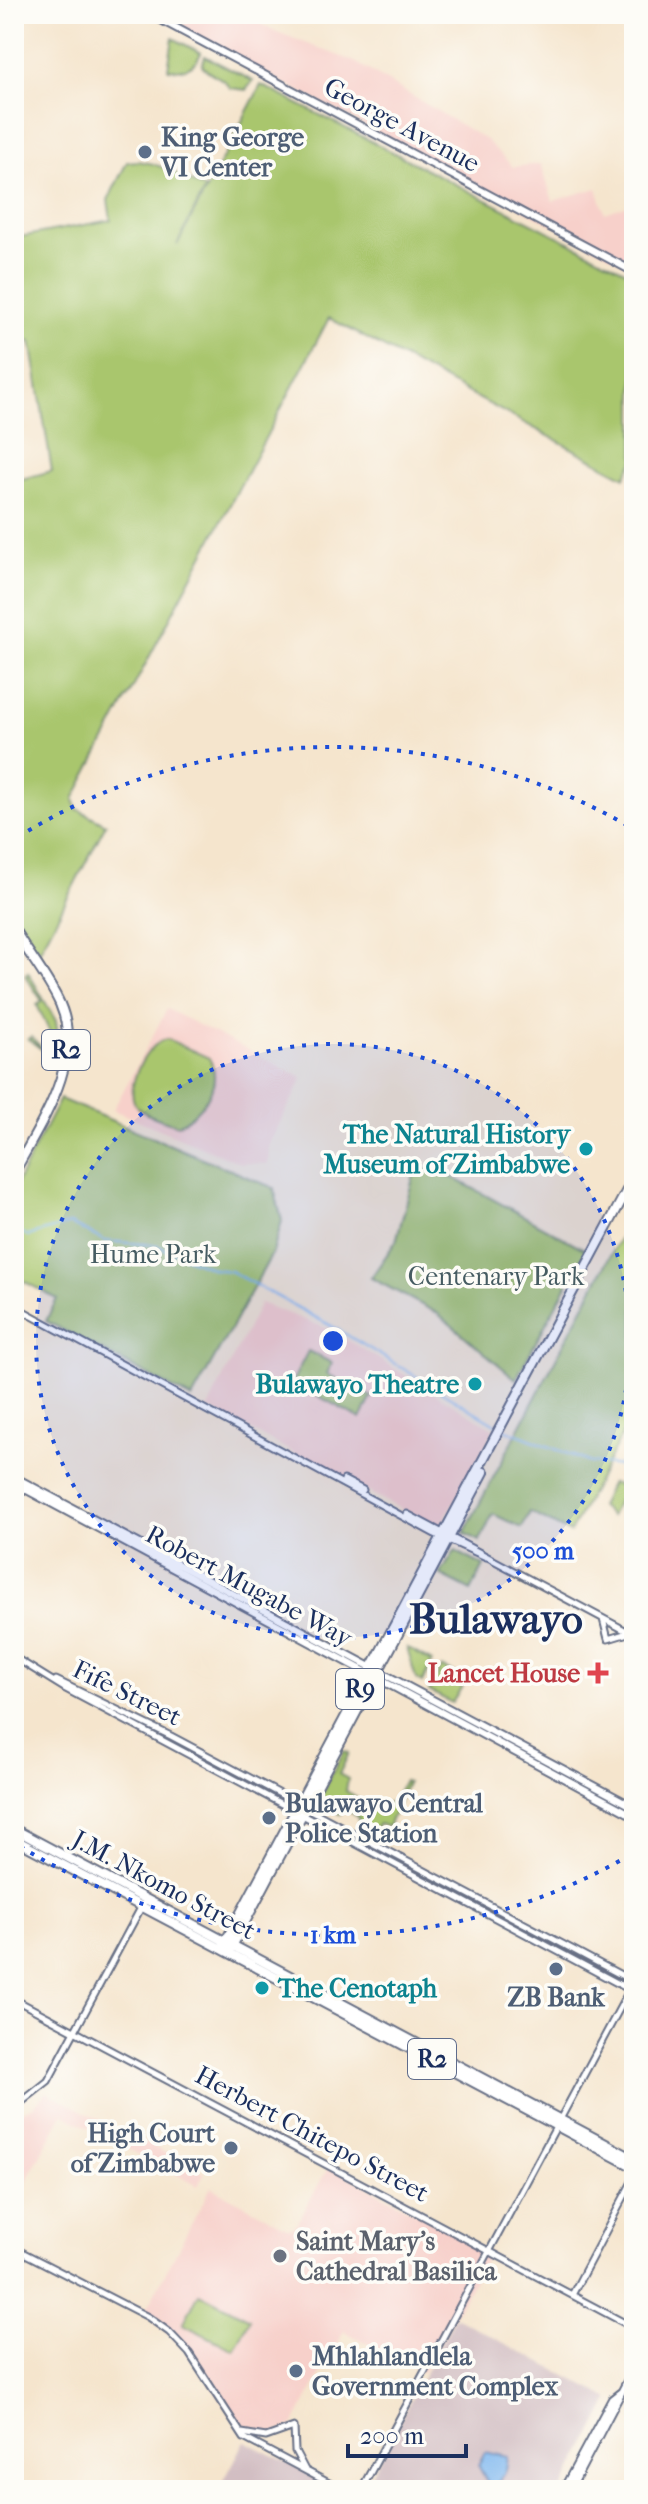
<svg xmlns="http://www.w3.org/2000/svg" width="648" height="2504" viewBox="0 0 648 2504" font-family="'IM FELL French Canon',serif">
  <rect width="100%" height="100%" fill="#fdfcf7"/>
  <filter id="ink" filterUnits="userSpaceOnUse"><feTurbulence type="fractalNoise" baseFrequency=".0125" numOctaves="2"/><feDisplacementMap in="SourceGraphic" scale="16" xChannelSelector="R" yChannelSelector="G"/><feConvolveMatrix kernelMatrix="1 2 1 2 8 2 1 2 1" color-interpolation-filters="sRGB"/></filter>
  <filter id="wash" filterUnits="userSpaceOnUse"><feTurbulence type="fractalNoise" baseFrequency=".006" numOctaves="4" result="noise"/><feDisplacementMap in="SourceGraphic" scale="32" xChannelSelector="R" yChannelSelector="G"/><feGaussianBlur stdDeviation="1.8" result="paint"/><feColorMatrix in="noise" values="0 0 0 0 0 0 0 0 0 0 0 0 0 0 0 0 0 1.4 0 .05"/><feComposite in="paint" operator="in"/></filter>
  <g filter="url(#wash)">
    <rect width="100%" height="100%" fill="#f5e5cd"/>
    <path fill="#f7d0ca" d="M 187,14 L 243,14 L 277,32 L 355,62 L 486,140 L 513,167 L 541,164 L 553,201 L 597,188 L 605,213 L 634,203 L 634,268 L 183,30 Z
      M 167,1009 L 303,1078 L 269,1144 L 268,1164 L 241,1163 L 113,1110 Z
      M 260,1303 L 331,1330 L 494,1429 L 439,1529 L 208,1408 Z
      M 46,2092 L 204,2173 L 198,2186 L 63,2114 L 30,2174 L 14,2216 L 14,2115 L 34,2106 Z
      M 329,2166 L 489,2252 L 423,2373 L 344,2331 L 293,2426 L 266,2436 L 243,2433 L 189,2352 L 144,2313 L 211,2187 L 289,2228 L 296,2225 Z"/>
    <path fill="#d2bec2" d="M 455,2317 L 610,2399 L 562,2490 L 363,2490 Z
      M 245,2441 L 340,2490 L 219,2490 Z"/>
    <path fill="#a9c66d" stroke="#627a66" stroke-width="2" d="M 173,38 L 201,53 C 194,69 184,70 168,69 Z
      M 205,56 L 253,81 L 246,90 L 230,88 C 224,76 209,76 202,65 Z
      M 261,85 L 634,275 L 634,461 L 625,477 L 329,318 L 74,799 L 77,809 L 106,824 L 37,956 L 14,917 L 14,481 L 52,471 L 31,341 L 14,343 L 14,238 L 111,220 L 108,200 L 127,162 C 154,157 182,178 205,189 L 177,245 Z
      M 28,972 L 56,1021 L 60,1047 L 54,1053 L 44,1051 L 28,1039 L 31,1037 L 44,1050 L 52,1049 L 55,1043 L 37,1005 L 42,1001 L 25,975 Z
      M 167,1039 L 209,1058 C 225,1086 200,1112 178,1125 C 167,1121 145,1116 137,1107 C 122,1089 147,1042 167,1039 Z
      M 60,1099 L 274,1188 L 282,1221 L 273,1252 L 192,1399 L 46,1321 L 57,1299 L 14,1276 L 14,1188 Z
      M 426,1169 L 454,1178 L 586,1250 L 516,1379 L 437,1313 L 371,1278 L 396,1241 L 415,1171 Z
      M 628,1222 L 634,1225 L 634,1412 L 570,1533 L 530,1512 L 522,1528 L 493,1514 L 480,1541 L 464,1533 Z
      M 308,1351 L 332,1363 L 327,1374 L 372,1397 L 361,1419 L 292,1382 Z
      M 611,1483 L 634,1490 L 634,1507 L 619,1499 L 610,1516 L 600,1506 Z
      M 455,1551 L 484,1566 L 471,1591 L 440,1575 Z
      M 407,1648 L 432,1662 L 422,1683 L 416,1679 Z
      M 442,1667 L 466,1680 L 452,1703 L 429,1691 Z
      M 344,1751 L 349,1753 L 339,1774 L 348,1779 L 346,1791 L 371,1805 L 393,1802 L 404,1781 L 407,1783 L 388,1827 L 379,1824 L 372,1831 L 359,1824 L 358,1816 L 346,1810 L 340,1814 L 317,1802 Z
      M 199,2293 L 250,2319 L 234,2350 L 183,2324 Z"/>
    <path fill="#7fb7ef" stroke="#4d73a6" stroke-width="2" d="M 485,2452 L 508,2457 L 506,2470 L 495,2488 L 489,2485 L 478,2465 Z"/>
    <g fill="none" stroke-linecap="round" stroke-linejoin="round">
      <path stroke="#7fb7ef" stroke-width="2" d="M 14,1228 L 28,1236 L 70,1224 L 105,1241 L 155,1245 L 214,1269 L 230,1271 L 337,1329 L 497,1425
        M 502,1428 L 591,1463 L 634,1467"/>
    </g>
  </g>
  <g filter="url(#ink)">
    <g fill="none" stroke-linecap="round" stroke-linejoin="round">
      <g stroke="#676f85" stroke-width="9">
        <path id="tertiary" d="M 14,1306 L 435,1534 L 486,1557
          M 344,1480 L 363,1490
          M 407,1514 L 634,1635
          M 603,1619 L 608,1639 L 628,1633
          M 14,1657 L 64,1688 L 634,1992
          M 56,1680 L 171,1736 L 634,1982
          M 14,1999 L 634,2328
          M 14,2108 L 48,2081 L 143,1904
          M 14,2248 L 148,2317 L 169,2332 L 189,2353 L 244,2438 L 342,2490
          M 572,2295 L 634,2178
          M 242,2433 L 266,2437 L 294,2427 L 295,2451 L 305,2470
          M 361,2490 L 630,1989"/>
      </g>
      <g stroke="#676f85" stroke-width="10">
        <path id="secondary" d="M 150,14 L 634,272
          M 14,1477 L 634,1807
          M 14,1483 L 634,1816
          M 563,2490 L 612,2399 L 621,2392
          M 570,2490 L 634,2368"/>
      </g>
      <g stroke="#676f85" stroke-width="12">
        <path id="trunk" d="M 14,929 C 28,954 48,977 60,1004 C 85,1061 40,1124 14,1173
          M 14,1829 L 634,2159
          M 14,1839 L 634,2167
          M 222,1948 L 634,1177
          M 229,1952 L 484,1472"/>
      </g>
      <use href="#tertiary" stroke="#fff" stroke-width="5"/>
      <use href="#secondary" stroke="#fff" stroke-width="6"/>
      <use href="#trunk" stroke="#fff" stroke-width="8"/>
    </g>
  </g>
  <circle cx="333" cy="1341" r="297" fill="#1d4ed8" fill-opacity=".12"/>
  <g fill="none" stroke="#1d4ed8" stroke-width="4" stroke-dasharray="4 8">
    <circle cx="333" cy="1341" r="297"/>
    <path d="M630 1855A594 594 0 0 1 18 1845M18 837A594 594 0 0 1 630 827"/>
  </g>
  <g fill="#5c6f8a" stroke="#fdfcf7" stroke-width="3">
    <circle cx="145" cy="152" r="8"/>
    <circle cx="269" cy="1818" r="8"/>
    <circle cx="556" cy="1969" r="8"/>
    <circle cx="231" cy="2148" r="8"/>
    <circle cx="296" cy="2371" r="8"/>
  </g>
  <g fill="#0f9aa8" stroke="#fdfcf7" stroke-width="3">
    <circle cx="586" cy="1149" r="8"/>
    <circle cx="475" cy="1384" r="8"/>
    <circle cx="262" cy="1988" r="8"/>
  </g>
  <path fill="#e0444e" stroke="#fdfcf7" stroke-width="3" d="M594 1661h8v8h8v8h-8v8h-8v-8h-8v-8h8z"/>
  <circle fill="#6b7280" stroke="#fdfcf7" stroke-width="3" cx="280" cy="2256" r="8"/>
  <g text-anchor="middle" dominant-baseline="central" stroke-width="7" stroke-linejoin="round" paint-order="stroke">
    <g fill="#fdfcf7" stroke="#5f6c8c" stroke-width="2">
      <rect x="42" y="1030" width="48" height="40" rx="6"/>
      <rect x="336" y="1669" width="48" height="40" rx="6"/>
      <rect x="408" y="2039" width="48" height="40" rx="6"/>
    </g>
    <g font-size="24" font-weight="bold" fill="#1b2f5e">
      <text x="66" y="1050">R2</text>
      <text x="360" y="1689">R9</text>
      <text x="432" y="2059">R2</text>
    </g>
    <g font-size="26" fill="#1b2f5e" stroke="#fdfcf7">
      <text transform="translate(402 125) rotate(28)">George Avenue</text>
      <text transform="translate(249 1586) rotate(28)">Robert Mugabe Way</text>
      <text transform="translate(127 1693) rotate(26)">Fife Street</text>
      <text transform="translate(164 1885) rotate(28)">J.M. Nkomo Street</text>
      <text transform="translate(312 2134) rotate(28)">Herbert Chitepo Street</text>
    </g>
    <g font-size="26" font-weight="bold" fill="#4e5e75" stroke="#fdfcf7" text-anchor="start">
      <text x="161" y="137">King George<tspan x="161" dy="30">VI Center</tspan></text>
      <text x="285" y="1803">Bulawayo Central<tspan x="285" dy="30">Police Station</tspan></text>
      <text x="556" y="1997" text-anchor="middle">ZB Bank</text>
      <text x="215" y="2133" text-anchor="end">High Court<tspan x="215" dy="30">of Zimbabwe</tspan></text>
      <text x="312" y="2356">Mhlahlandlela<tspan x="312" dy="30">Government Complex</tspan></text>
    </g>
    <g font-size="26" font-weight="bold" fill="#0d838f" stroke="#fdfcf7" text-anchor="end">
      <text x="570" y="1134">The Natural History<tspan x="570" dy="30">Museum of Zimbabwe</tspan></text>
      <text x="459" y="1384">Bulawayo Theatre</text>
      <text x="278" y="1988" text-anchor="start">The Cenotaph</text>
    </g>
    <g font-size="26" fill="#465c62" stroke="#fdfcf7">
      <text x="153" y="1254">Hume Park</text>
      <text x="496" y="1276">Centenary Park</text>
    </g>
    <g font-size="26" font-weight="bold" fill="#be3a42" stroke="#fdfcf7" text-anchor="end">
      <text x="580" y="1673">Lancet House</text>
    </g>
    <g font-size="26" font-weight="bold" fill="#5b616d" stroke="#fdfcf7" text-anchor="start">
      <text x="296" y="2241">Saint Mary's<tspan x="296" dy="30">Cathedral Basilica</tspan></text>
    </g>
    <g font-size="42" font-weight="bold" fill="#1b2f5e" stroke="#fdfcf7">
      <text x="496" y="1619">Bulawayo</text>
    </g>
  </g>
  <circle cx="333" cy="1341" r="12" fill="#1d4ed8" stroke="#fdfcf7" stroke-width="4"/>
  <g font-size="24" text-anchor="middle" font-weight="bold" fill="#1d4ed8" stroke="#fdfcf7" stroke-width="7" stroke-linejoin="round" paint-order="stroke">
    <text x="543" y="1559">500 m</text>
    <text x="333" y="1943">1 km</text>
  </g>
  <rect width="648" height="2504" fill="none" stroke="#fdfcf7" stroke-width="48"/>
  <path d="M348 2444v12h118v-12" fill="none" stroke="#1b2f5e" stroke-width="4"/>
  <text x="360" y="2444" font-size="24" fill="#1b2f5e" stroke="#fdfcf7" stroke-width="6" paint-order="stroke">200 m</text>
</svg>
